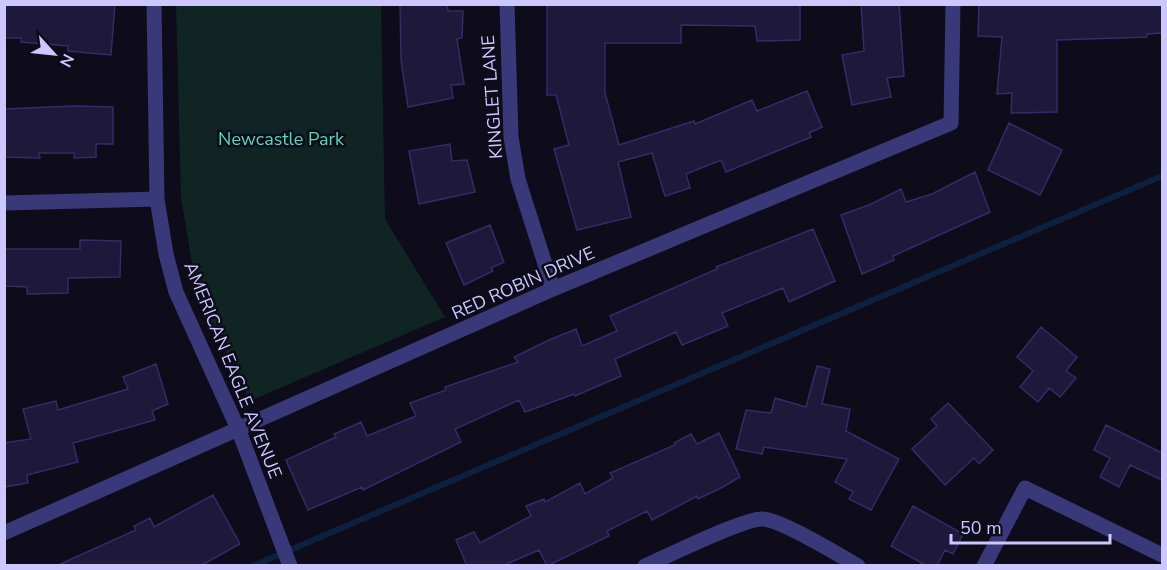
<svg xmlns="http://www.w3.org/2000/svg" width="1167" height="570" viewBox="0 0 1167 570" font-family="'Nunito Sans',sans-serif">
  <rect width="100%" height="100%" fill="#0e0b1b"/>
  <path fill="#0f2423" d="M 176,5 L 381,5 L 385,219 L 445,317 L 250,401 L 197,292 L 181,198 Z"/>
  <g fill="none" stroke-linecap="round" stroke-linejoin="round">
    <path stroke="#0d203d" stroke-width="6" d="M 253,566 L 1162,176"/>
  </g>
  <path fill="#1e183b" stroke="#352b66" stroke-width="1.5" d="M 4,4 L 115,4 L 111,55 L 68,51 L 68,46 L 21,42 L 21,38 L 4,38 Z
    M 400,4 L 447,4 L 448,11 L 463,11 L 462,38 L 457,39 L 464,84 L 451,85 L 453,98 L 408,107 L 401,60 Z
    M 547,4 L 800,4 L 800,40 L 757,41 L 755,26 L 681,25 L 681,43 L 605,43 L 605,93 L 619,145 L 694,121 L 695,124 L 752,100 L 757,111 L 807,91 L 822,127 L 809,133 L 811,137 L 726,172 L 721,160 L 686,174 L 690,188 L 665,196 L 652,153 L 618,162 L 631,217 L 577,230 L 554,149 L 569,145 L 556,95 L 547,95 Z
    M 861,4 L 899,4 L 904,76 L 887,78 L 891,97 L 852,105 L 842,55 L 864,51 Z
    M 979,4 L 1162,4 L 1162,33 L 1147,34 L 1147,37 L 1057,40 L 1057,112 L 1011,113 L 1012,93 L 997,94 L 1002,37 L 978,36 Z
    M 74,106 L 113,107 L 113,144 L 96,144 L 96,157 L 74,158 L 74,153 L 39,153 L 40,158 L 4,157 L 4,109 Z
    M 1009,123 L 1062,150 L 1040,195 L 988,170 Z
    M 450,144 L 452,161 L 467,160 L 475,192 L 419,204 L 409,151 Z
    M 975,172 L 990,212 L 893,256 L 894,260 L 862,274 L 841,215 L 869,205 L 901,189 L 906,202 L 932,194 Z
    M 490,225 L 504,262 L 491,268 L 493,271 L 464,285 L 446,243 Z
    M 813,229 L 835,281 L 789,302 L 783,288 L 722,313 L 728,326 L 682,345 L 676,332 L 615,359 L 621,376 L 575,396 L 574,394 L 525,412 L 519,400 L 455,429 L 461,442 L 363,490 L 362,487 L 308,510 L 286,460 L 336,437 L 334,434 L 361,422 L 367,436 L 416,416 L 410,403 L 446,390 L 445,387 L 518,362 L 514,357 L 549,340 L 576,329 L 582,346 L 617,331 L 610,316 L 717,269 L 716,267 Z
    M 80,240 L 121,241 L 120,277 L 68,278 L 68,293 L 27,294 L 27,287 L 4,286 L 4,249 L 80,249 Z
    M 1041,327 L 1077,357 L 1066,371 L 1076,378 L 1060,397 L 1049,388 L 1038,402 L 1020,387 L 1033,371 L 1017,357 Z
    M 156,364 L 168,404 L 152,411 L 155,420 L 73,443 L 78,462 L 27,475 L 28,483 L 4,487 L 4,443 L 31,439 L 23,409 L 56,401 L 58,410 L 128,389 L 123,377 Z
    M 817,366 L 830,369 L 822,404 L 850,409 L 846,431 L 899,459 L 871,510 L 849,499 L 853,492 L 835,482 L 847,459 L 764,447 L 762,454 L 736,449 L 746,410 L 771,413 L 775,398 L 806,407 Z
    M 948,403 L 993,450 L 979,464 L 974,458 L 945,485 L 912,449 L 937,426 L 931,419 Z
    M 1106,425 L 1162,453 L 1162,480 L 1130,465 L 1119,487 L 1100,477 L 1110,458 L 1094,450 Z
    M 719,433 L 740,477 L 721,488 L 698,499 L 697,496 L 652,520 L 647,511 L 607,531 L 609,536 L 547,566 L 539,550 L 502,566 L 467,566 L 456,540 L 474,532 L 480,543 L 531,516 L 526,506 L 544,499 L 545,502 L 580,483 L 585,494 L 613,478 L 610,473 L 675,445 L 674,443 L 691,434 L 697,444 Z
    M 213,495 L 240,544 L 200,566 L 56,566 L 136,530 L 134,526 L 150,518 L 154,527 Z
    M 913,506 L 963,534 L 953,554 L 945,550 L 937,566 L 927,566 L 891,546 Z"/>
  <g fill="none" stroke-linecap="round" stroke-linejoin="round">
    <path stroke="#393878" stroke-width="15" d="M 154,4 L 157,199 L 166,254 L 176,292 L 239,431 L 290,566
      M 507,4 L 511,137 L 518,179 L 553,289
      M 4,203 L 157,199
      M 4,533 L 553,289 L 951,123 L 953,4
      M 645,566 C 668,556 742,519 762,519 C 780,519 839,555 858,566
      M 984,566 L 1025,488 L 1162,555"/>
  </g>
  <g text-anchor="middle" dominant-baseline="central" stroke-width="5" stroke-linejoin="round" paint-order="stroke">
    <g font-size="18" fill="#ccc7fd" stroke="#0e0b1b">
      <text transform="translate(492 97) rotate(-94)">KINGLET LANE</text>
      <text transform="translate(523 283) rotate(-24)">RED ROBIN DRIVE</text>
      <text transform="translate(233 370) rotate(68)">AMERICAN EAGLE AVENUE</text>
    </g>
    <g font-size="18" fill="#57d9b6" stroke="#0e0b1b">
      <text x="281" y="139">Newcastle Park</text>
    </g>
  </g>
  <rect width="1167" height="570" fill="none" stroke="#ccc7fd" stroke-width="12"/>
  <g transform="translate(54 54) rotate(117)" stroke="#0e0b1b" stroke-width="4.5" paint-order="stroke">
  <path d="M0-4.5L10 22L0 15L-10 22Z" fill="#ccc7fd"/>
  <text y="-9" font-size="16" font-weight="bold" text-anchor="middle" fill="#ccc7fd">N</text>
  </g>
  <path d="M951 534v9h159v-9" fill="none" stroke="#ccc7fd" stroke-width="3"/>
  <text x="960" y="534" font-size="18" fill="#ccc7fd" stroke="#0e0b1b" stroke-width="4.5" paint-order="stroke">50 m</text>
</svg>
